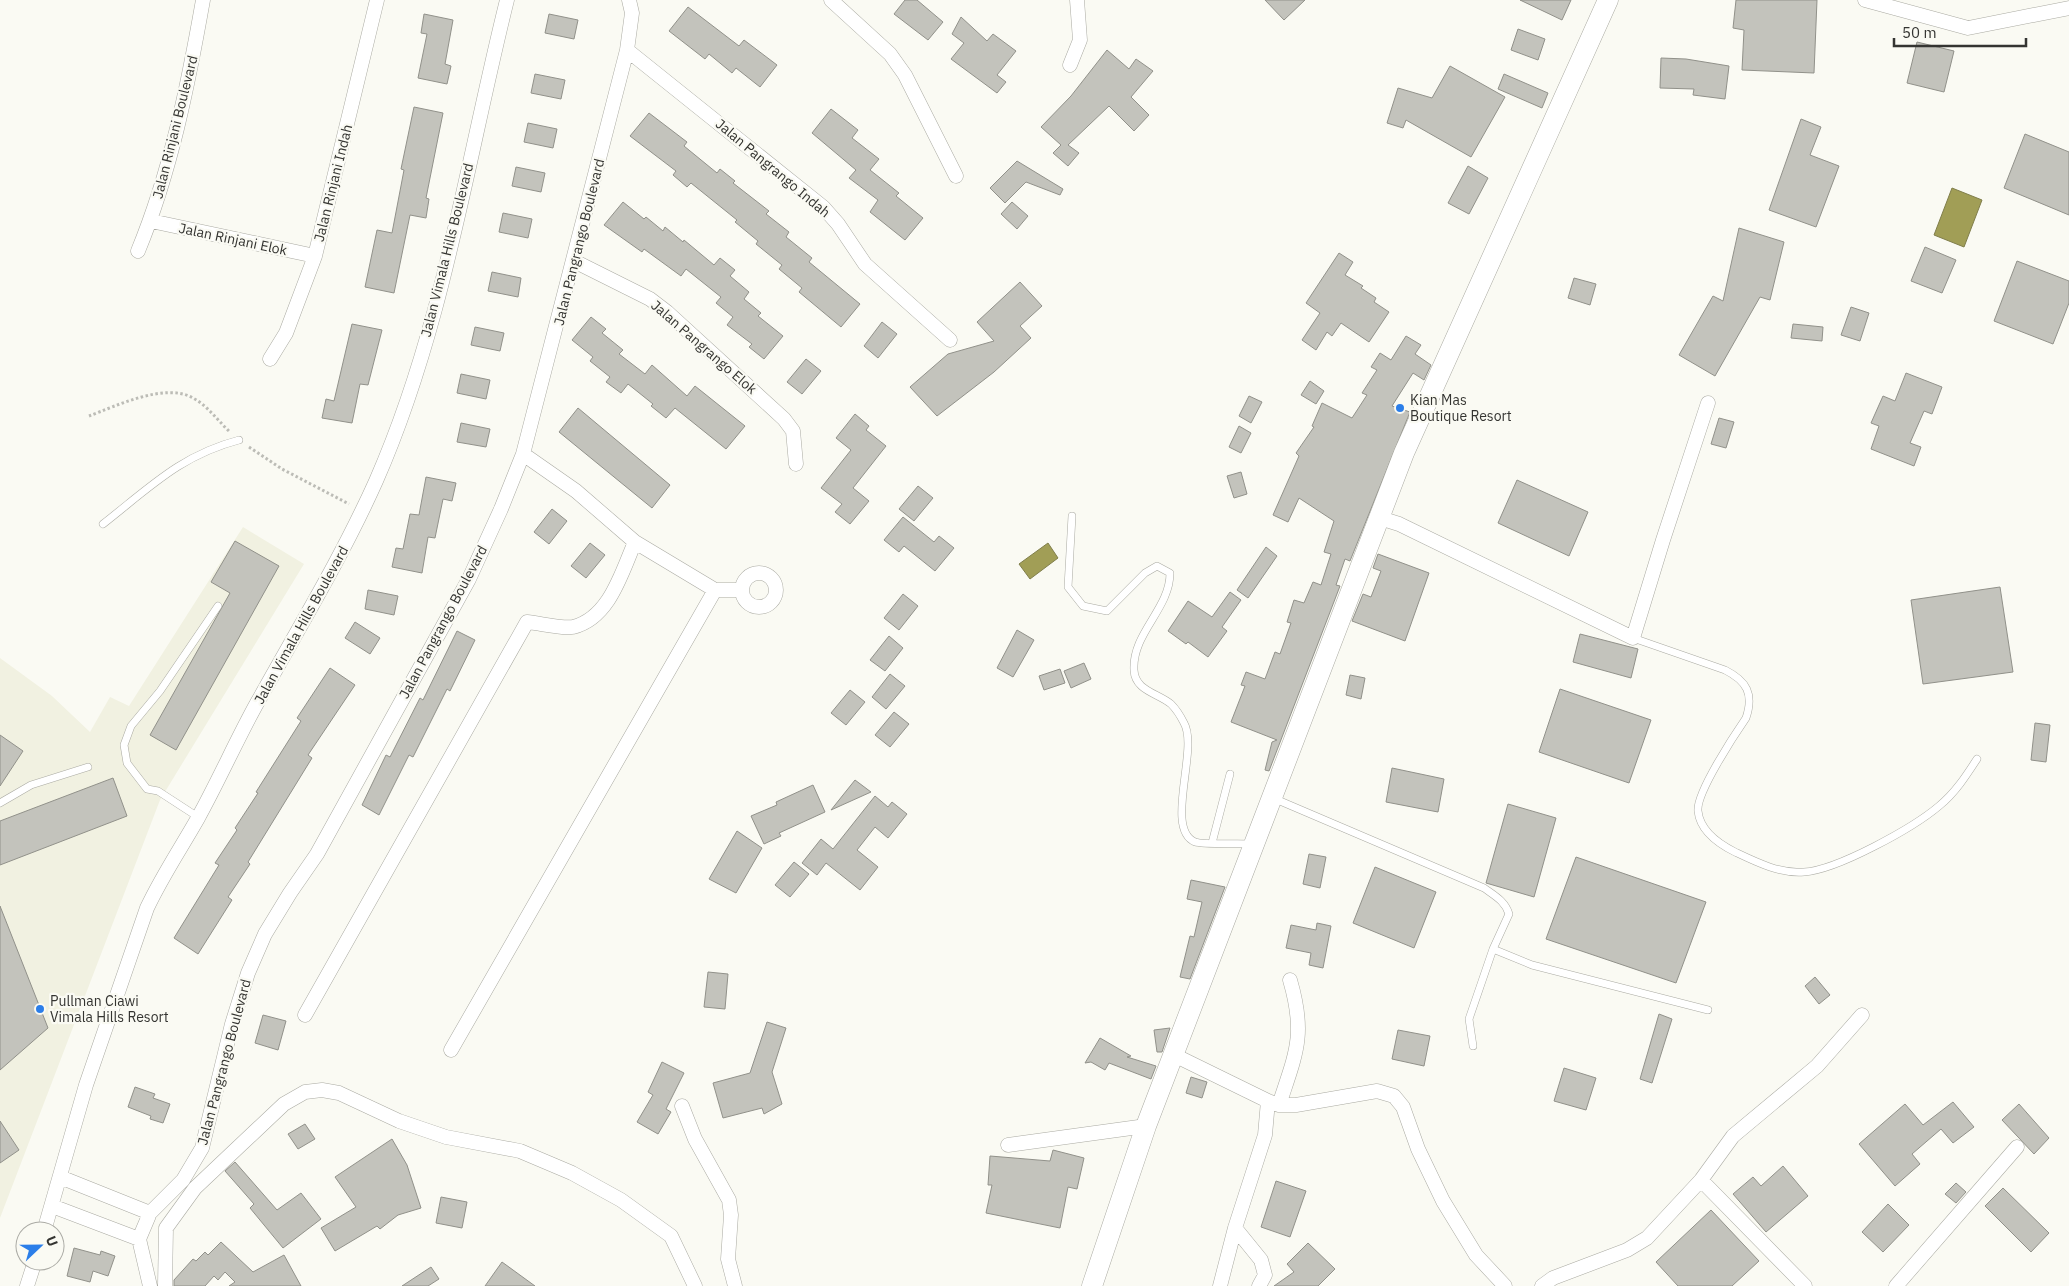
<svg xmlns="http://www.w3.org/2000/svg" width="2069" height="1286" viewBox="0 0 2069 1286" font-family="'IBM Plex Sans',sans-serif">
  <rect width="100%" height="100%" fill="#fafaf3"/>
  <path fill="#f1f1e1" d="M 243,527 L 304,564 L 160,800 L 0,1218 L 0,658 L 52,696 L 90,732 L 110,697 L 129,706 Z"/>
  <path fill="#a19e56" stroke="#807e4b" d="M 1952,188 L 1982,200 L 1964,247 L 1934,235 Z
    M 1048,543 L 1058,558 L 1030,579 L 1019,564 Z"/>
  <path fill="#c3c3bc" stroke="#91918a" d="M 905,0 L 917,0 L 943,22 L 928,40 L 894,14 Z
    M 1265,0 L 1305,0 L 1284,20 Z
    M 1520,0 L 1571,0 L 1562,20 Z
    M 1736,0 L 1817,0 L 1814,73 L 1742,70 L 1744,30 L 1733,28 Z
    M 688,7 L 739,46 L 744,40 L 777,65 L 760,87 L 736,68 L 732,73 L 709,54 L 705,59 L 669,31 Z
    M 424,14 L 453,20 L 445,64 L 451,66 L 447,84 L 418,78 L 427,34 L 421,33 Z
    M 549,14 L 578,20 L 574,39 L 545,33 Z
    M 961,17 L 987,41 L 993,34 L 1016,51 L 997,75 L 1006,82 L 997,93 L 951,59 L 964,43 L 952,34 Z
    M 1518,29 L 1545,39 L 1538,60 L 1511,50 Z
    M 1917,42 L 1954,51 L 1944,92 L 1907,83 Z
    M 1107,50 L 1129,69 L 1136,59 L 1153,71 L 1131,97 L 1149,115 L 1134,131 L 1109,106 L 1068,145 L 1079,153 L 1068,166 L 1053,153 L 1061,145 L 1041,127 L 1071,96 Z
    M 1661,58 L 1686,59 L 1729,66 L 1725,99 L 1693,95 L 1694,89 L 1660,88 Z
    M 1450,66 L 1505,97 L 1471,157 L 1406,120 L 1403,128 L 1387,123 L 1398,88 L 1432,98 Z
    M 535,74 L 565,80 L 561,99 L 531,93 Z
    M 1504,74 L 1548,93 L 1542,108 L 1498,89 Z
    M 414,107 L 443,113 L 426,198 L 429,199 L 426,218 L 410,215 L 394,293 L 365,287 L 377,230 L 392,233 L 404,170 L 401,169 Z
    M 831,109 L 858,130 L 852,138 L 879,159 L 870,170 L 899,193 L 896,196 L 923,218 L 905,240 L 870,212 L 878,200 L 849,178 L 856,170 L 812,133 Z
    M 649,113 L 687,142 L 684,146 L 717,173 L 720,169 L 735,181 L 733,183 L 769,211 L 766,214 L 789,232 L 786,237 L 812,258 L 809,262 L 860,304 L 841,327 L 799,292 L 802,288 L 779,269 L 782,265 L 756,244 L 758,241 L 735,222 L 737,220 L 691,183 L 687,187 L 673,175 L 676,171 L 630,136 Z
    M 1801,119 L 1821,127 L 1810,155 L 1839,166 L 1816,227 L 1769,210 Z
    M 528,123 L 557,129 L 553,148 L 524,142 Z
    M 2025,134 L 2069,152 L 2069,215 L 2004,188 Z
    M 1017,161 L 1063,189 L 1060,195 L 1026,182 L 1005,203 L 990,188 Z
    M 1468,166 L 1488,178 L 1469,214 L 1448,203 Z
    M 516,167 L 545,173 L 541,192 L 512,186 Z
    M 623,202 L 644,219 L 646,217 L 663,231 L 665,227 L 683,242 L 684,240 L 714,265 L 720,258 L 735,270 L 730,276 L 749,292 L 744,299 L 761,313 L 758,316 L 783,336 L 764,359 L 749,347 L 752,344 L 727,325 L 733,317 L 716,303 L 721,297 L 686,269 L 681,276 L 644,249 L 642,252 L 604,225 Z
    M 1012,202 L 1028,216 L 1017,229 L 1001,214 Z
    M 503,213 L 532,219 L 528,238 L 499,232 Z
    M 1739,228 L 1784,242 L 1770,300 L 1760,297 L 1715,376 L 1679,355 L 1713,296 L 1723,301 Z
    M 1925,247 L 1956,260 L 1942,293 L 1911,281 Z
    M 1339,253 L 1353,262 L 1345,275 L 1363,286 L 1361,288 L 1376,298 L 1374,302 L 1389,312 L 1369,342 L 1341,323 L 1332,336 L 1327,332 L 1316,350 L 1302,340 L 1320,313 L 1306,303 Z
    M 2017,261 L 2069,281 L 2069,303 L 2053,344 L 1994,321 Z
    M 492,272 L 521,278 L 518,297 L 488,291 Z
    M 1574,278 L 1596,284 L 1590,305 L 1568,298 Z
    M 1020,282 L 1042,306 L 1020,326 L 1031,338 L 994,372 L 937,416 L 910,387 L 948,354 L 994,341 L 977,322 Z
    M 1851,307 L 1869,313 L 1860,341 L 1841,335 Z
    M 591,317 L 606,329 L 602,333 L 623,350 L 619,354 L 645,374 L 652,365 L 687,396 L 695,386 L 745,426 L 726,449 L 675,408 L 666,418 L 651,406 L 653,404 L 628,384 L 621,393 L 606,382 L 610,377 L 590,361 L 593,357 L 572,340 Z
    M 882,322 L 897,334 L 878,358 L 864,346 Z
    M 352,324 L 382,330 L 368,385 L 360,384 L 352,423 L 322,418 L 326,399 L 334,401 Z
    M 1793,324 L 1823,327 L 1822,341 L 1791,338 Z
    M 475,327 L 504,333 L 500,351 L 471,345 Z
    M 1406,336 L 1421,345 L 1415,354 L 1431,365 L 1424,380 L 1413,373 L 1392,406 L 1410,412 L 1350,561 L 1345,559 L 1336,585 L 1340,586 L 1269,771 L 1265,770 L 1272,742 L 1277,740 L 1231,722 L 1245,686 L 1241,685 L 1246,672 L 1265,679 L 1275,652 L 1280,654 L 1291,623 L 1287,622 L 1294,600 L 1304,603 L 1313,582 L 1321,585 L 1331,554 L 1324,552 L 1334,521 L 1299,498 L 1288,522 L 1273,515 L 1299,456 L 1296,453 L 1314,427 L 1312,426 L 1322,403 L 1352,418 L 1367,395 L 1362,393 L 1377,370 L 1371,367 L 1380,353 L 1391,360 Z
    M 806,359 L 821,371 L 802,394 L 787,382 Z
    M 1906,373 L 1942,387 L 1932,414 L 1924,411 L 1910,443 L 1921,447 L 1914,466 L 1871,449 L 1879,426 L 1871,423 L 1883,396 L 1895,401 Z
    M 461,374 L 490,380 L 486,399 L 457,393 Z
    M 1310,381 L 1324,391 L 1316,404 L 1301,395 Z
    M 1249,396 L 1262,402 L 1251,423 L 1239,416 Z
    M 578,408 L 670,485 L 652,508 L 559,432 Z
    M 855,414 L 869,426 L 866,430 L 886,446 L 853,488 L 869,501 L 850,524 L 835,512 L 842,504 L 821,488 L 851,450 L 836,438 Z
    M 1719,418 L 1734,422 L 1726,448 L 1711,444 Z
    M 461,423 L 490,429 L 486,447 L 457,442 Z
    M 1239,426 L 1251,433 L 1241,453 L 1229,447 Z
    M 1241,472 L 1247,494 L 1234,498 L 1227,476 Z
    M 426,477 L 456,483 L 452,501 L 443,499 L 435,538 L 428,537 L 422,573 L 392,567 L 396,548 L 403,549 L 410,514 L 419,515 Z
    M 1517,480 L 1588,512 L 1569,556 L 1498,523 Z
    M 918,486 L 933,498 L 914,521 L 899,509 Z
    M 552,509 L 567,521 L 549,544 L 534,532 Z
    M 903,517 L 934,542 L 939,536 L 954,548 L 935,571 L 904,546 L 899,552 L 884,540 Z
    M 235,541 L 279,566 L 176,750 L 150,735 L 230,593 L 211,582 Z
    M 590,543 L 605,555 L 586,578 L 571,566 Z
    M 1266,547 L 1277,556 L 1248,598 L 1237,590 Z
    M 1378,554 L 1429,573 L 1405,641 L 1352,621 L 1363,594 L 1371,597 L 1381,571 L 1373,568 Z
    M 2000,587 L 2013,672 L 1923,684 L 1911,600 Z
    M 368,590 L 398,596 L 394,615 L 365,609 Z
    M 1230,592 L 1241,600 L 1222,627 L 1227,631 L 1208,657 L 1188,642 L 1186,644 L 1168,631 L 1188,601 L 1212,617 Z
    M 903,594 L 918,606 L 899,630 L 884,618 Z
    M 355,622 L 380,638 L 370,654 L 345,638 Z
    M 1017,630 L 1034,640 L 1013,677 L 997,668 Z
    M 457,631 L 475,640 L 450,691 L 447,689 L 413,757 L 409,755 L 379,815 L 362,805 L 386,755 L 390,757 L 420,698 L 423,700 Z
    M 1580,634 L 1638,649 L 1631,678 L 1573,662 Z
    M 889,636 L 903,648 L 885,671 L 870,660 Z
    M 1084,663 L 1091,679 L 1071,688 L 1064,671 Z
    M 330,668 L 355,685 L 308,755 L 312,758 L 248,862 L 250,864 L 228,897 L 232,900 L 198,954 L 174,938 L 219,865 L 215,863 L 237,830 L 235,828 L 258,793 L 256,792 L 301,721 L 297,718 Z
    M 1060,669 L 1065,683 L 1044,690 L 1039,676 Z
    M 890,674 L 905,686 L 886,709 L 872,697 Z
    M 1350,675 L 1365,678 L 1361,699 L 1346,695 Z
    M 1560,689 L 1651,720 L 1629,783 L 1539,752 Z
    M 850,690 L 865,702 L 846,725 L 831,713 Z
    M 894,712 L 909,724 L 890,747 L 875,735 Z
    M 2035,723 L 2050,725 L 2046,762 L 2031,760 Z
    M 0,735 L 23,751 L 0,786 Z
    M 1392,768 L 1444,779 L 1438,812 L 1386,802 Z
    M 113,778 L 127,816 L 0,865 L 0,821 Z
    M 855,780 L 871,792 L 831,810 Z
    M 813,785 L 825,812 L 779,833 L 781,836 L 764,844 L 751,816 L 777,805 L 776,802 Z
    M 875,796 L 888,807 L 892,802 L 907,814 L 888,838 L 875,827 L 857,850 L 878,867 L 860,890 L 826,863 L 817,875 L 802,863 L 821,839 L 833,849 Z
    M 1508,804 L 1556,818 L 1534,897 L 1486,883 Z
    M 737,831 L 762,848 L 736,893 L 709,879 Z
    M 1309,854 L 1326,857 L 1320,888 L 1303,884 Z
    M 1576,857 L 1706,902 L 1676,983 L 1546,939 Z
    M 794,862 L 809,874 L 790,897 L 775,885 Z
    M 1375,867 L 1436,892 L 1414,948 L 1353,923 Z
    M 1191,880 L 1225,887 L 1190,979 L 1180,977 L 1190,936 L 1194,937 L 1202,902 L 1187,899 Z
    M 0,906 L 48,1028 L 0,1070 Z
    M 1317,923 L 1331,926 L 1323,968 L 1309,965 L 1311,953 L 1286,948 L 1291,925 L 1316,930 Z
    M 708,972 L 728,974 L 725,1009 L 704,1007 Z
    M 1815,977 L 1830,995 L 1819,1004 L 1805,986 Z
    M 1659,1014 L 1672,1019 L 1652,1083 L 1640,1079 Z
    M 263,1015 L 286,1021 L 278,1050 L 255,1043 Z
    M 767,1022 L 786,1028 L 772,1072 L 782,1104 L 764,1114 L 762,1108 L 723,1118 L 713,1083 L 750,1073 Z
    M 1170,1028 L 1162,1052 L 1157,1052 L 1154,1030 Z
    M 1398,1030 L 1430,1036 L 1424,1066 L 1392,1059 Z
    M 1100,1038 L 1131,1056 L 1127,1057 L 1156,1066 L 1151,1079 L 1109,1063 L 1105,1070 L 1091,1062 L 1085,1063 Z
    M 662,1062 L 684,1073 L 666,1109 L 671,1112 L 658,1134 L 637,1122 L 653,1095 L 648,1092 Z
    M 1564,1068 L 1596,1078 L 1586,1110 L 1554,1101 Z
    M 1191,1077 L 1207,1082 L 1202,1098 L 1186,1093 Z
    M 135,1087 L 155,1094 L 153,1098 L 170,1104 L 163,1123 L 150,1119 L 151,1116 L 128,1107 Z
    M 1953,1102 L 1974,1127 L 1953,1143 L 1941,1129 L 1912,1154 L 1920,1164 L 1895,1186 L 1859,1144 L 1905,1104 L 1923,1125 Z
    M 2019,1104 L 2049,1138 L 2034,1154 L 2002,1120 Z
    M 0,1121 L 19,1150 L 0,1163 Z
    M 305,1124 L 315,1139 L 298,1149 L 288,1134 Z
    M 392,1139 L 407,1165 L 421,1208 L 398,1215 L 380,1229 L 377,1226 L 335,1251 L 321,1228 L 356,1207 L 335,1177 Z
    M 1053,1150 L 1084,1158 L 1077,1189 L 1068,1187 L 1060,1228 L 986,1213 L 992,1185 L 988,1185 L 990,1156 L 1050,1161 Z
    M 235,1162 L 277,1210 L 301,1193 L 321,1219 L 283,1248 L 250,1208 L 254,1204 L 225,1171 Z
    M 1783,1166 L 1808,1196 L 1766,1232 L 1733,1194 L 1753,1177 L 1761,1186 Z
    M 1276,1181 L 1306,1191 L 1290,1237 L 1261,1227 Z
    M 1956,1183 L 1966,1192 L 1956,1203 L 1945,1194 Z
    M 2003,1188 L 2049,1233 L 2031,1252 L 1985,1206 Z
    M 441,1197 L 467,1202 L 462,1228 L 436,1223 Z
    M 1888,1204 L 1909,1225 L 1883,1252 L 1862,1232 Z
    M 1711,1210 L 1759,1261 L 1732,1286 L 1678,1286 L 1656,1262 Z
    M 221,1242 L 253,1272 L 284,1255 L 301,1286 L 229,1286 L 235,1282 L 225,1272 L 218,1280 L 214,1276 L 205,1286 L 174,1286 L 174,1280 L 193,1259 L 196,1261 L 205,1252 L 208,1255 Z
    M 1308,1243 L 1335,1269 L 1318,1286 L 1274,1286 L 1294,1272 L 1287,1264 Z
    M 74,1248 L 100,1255 L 101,1251 L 115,1256 L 108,1276 L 93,1271 L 90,1282 L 67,1276 Z
    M 502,1262 L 535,1286 L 485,1286 Z
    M 431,1267 L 439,1279 L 428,1286 L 402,1286 Z"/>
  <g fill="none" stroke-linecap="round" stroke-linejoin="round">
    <g stroke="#aaaaa2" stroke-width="8">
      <path id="lane" d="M 1072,516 L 1068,587 L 1083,606 L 1107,611 L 1145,573 L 1157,566 L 1170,573 C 1170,609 1132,633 1134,670 C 1135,691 1158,693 1171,704 C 1176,709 1181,717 1184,723 C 1199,749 1164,829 1195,842 C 1205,845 1240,843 1252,844
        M 103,524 C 149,488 181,455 239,440
        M 1633,638 L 1725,670 C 1747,681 1754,694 1746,718 C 1735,734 1696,793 1698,811 C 1700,831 1719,844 1735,852 C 1756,862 1780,874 1804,872 C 1837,870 1913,828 1939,806 C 1955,793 1966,776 1977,759
        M 1273,798 L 1484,888 C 1495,896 1505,901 1509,914 L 1493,949 L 1532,965 L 1708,1010
        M 0,803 L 31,785 L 88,767
        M 198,817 L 158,791 L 147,789 L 127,763 L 124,745 L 131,726 L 160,691 L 218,606
        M 1212,843 L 1230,774
        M 1473,1046 L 1469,1019 L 1493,949"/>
    </g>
    <g stroke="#aaaaa2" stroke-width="15">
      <path id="street" d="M 831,0 L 890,54 L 905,75 L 956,176
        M 1865,0 L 1968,28 L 2069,8
        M 627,50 L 823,207 L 838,224 L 865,264 L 950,340
        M 1070,65 L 1080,40 L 1077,0
        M 151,221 L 315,256
        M 138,251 C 171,171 188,85 203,0
        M 574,261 L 650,299 L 667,312 L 784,419 L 793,431 L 796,464
        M 270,359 L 286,333 L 315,256 L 377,0
        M 523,454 L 576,491 L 635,542
        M 1380,518 L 1399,524 L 1633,638 L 1663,540 L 1708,403
        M742 590a17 17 0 1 1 34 0a17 17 0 1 1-34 0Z
        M 305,1015 L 527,622 C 539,623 563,629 573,627 C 610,618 622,571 635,542 L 715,590 L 742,590
        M 451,1050 L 715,590
        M 1174,1055 L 1268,1101 L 1265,1135 L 1235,1228 L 1220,1286
        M 1268,1101 L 1279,1105 L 1296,1105 L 1377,1091 L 1394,1096 L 1403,1107 L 1418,1149 L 1443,1201 L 1476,1255 L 1505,1286
        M 1279,1105 C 1296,1053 1306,1035 1290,980
        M 682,1106 L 695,1139 L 729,1200 L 731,1215 L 728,1259 L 735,1286
        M 1008,1145 L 1146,1126
        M 60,1177 L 150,1213
        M 1701,1180 L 1805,1286
        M 52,1206 L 139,1239
        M 1235,1228 L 1261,1260 L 1265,1275 L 1259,1286
        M 44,1231 L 86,1085 L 147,908 C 162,876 181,848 198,818 C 219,780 236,741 257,703 C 298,629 341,559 376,481 C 443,329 467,160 507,0
        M 139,1239 L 150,1213 L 183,1180 L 202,1148 L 232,1024 L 248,973 L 265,934 L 290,893 L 317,854 L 469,579 L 501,509 L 523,454 L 627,50 L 632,13 L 629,0
        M 139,1239 L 150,1286
        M 27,1286 L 35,1261
        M 165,1286 L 166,1228 L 195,1188 L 284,1104 L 305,1092 L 322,1090 L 339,1093 L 399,1121 L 446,1137 L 520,1151 L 572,1173 L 621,1200 L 671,1236 L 695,1286
        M 1542,1286 L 1553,1278 L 1627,1250 L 1647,1238 L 1701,1180 L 1733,1136 L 1817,1066 L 1862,1015
        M 1896,1286 L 2017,1147"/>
    </g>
    <g stroke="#aaaaa2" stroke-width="21">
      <path id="secondary" d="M 1092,1286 L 1146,1126 L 1404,453 L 1608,0"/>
    </g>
    <path stroke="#bcbcb6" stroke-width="3" stroke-dasharray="2.5 2.5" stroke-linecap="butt" d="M 89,416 C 116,406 165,382 193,398 C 208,406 218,421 230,432
      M 249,447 L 282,469 L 349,504"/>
    <use href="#lane" stroke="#fff" stroke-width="7"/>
    <use href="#street" stroke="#fff" stroke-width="14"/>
    <use href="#secondary" stroke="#fff" stroke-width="20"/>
  </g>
  <g fill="#2b7ee9" stroke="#fafaf3" stroke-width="2">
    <circle cx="1400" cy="408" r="5"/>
    <circle cx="40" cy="1009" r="5"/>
  </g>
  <g text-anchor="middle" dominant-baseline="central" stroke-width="4.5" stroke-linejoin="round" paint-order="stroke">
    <g font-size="14" fill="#343431" stroke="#fafaf3">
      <text transform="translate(175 127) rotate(-76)">Jalan Rinjani Boulevard</text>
      <text transform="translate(773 168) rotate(40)">Jalan Pangrango Indah</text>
      <text transform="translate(333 183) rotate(-76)">Jalan Rinjani Indah</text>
      <text transform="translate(233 239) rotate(12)">Jalan Rinjani Elok</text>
      <text transform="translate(579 242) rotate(-76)">Jalan Pangrango Boulevard</text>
      <text transform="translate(447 250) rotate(-76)">Jalan Vimala Hills Boulevard</text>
      <text transform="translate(704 347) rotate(41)">Jalan Pangrango Elok</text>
      <text transform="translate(443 622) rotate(-62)">Jalan Pangrango Boulevard</text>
      <text transform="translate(301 625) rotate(-61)">Jalan Vimala Hills Boulevard</text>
      <text transform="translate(224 1062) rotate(-75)">Jalan Pangrango Boulevard</text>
    </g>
    <g font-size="14" fill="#343431" stroke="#fafaf3" text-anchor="start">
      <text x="1410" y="400">Kian Mas<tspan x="1410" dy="16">Boutique Resort</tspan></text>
      <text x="50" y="1001">Pullman Ciawi<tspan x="50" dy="16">Vimala Hills Resort</tspan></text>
    </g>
  </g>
  <g transform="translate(40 1246) rotate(68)"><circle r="24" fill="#fafaf3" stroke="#ababa5"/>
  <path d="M0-4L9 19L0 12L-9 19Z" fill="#2b7ee9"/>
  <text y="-8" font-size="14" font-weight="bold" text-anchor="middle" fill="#343431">U</text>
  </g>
  <path d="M1894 38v8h132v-8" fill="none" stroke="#343431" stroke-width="2.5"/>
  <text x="1902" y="38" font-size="15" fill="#343431" stroke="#fafaf3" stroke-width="4" paint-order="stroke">50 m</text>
</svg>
